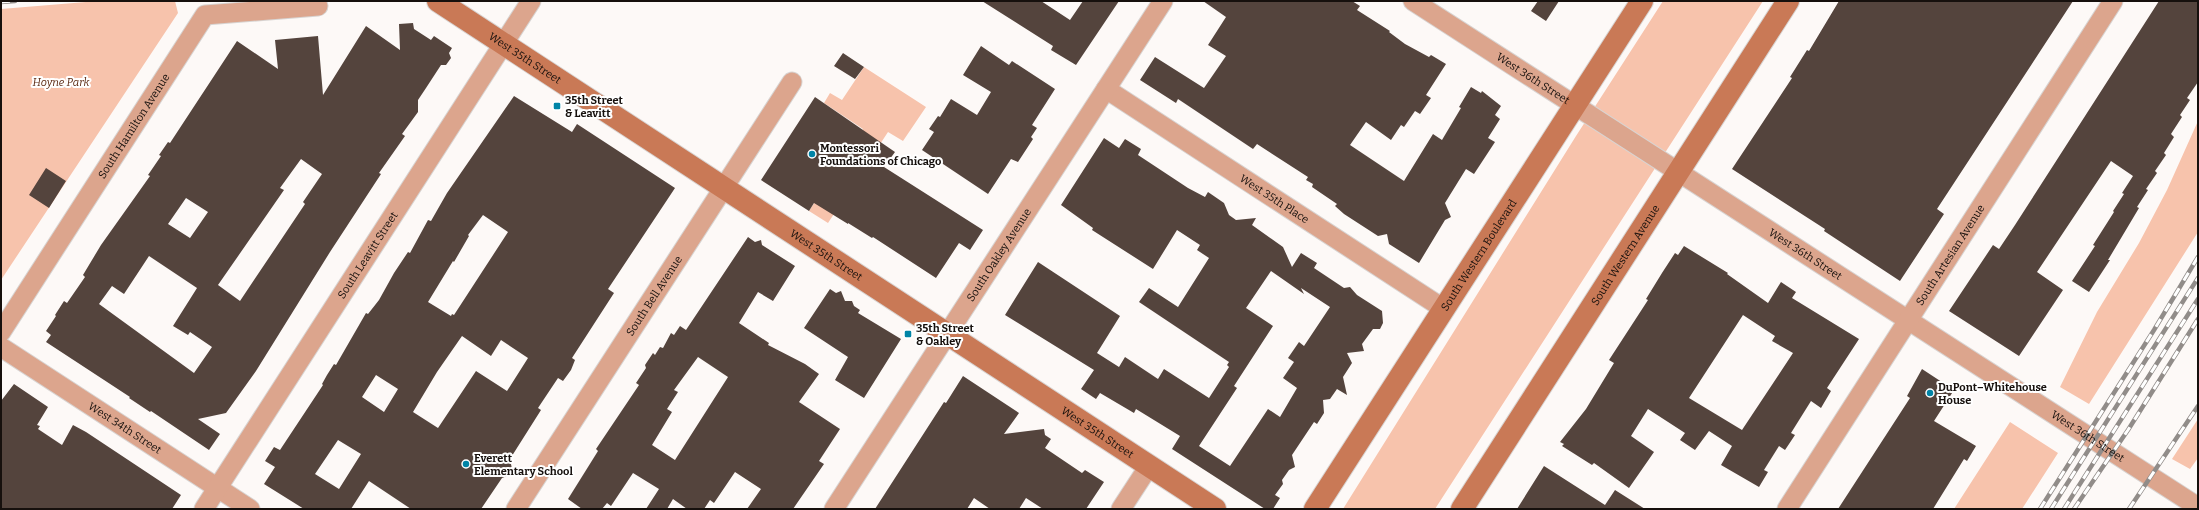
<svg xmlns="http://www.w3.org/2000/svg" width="2199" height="510" viewBox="0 0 2199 510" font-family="Bitter,serif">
  <rect width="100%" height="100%" fill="#fdf9f7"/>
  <path fill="#f7c3ac" d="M 98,1 L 175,1 L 178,13 L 1,280 L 1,9 Z
    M 1663,1 L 1763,1 L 1435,509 L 1343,509 L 1576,136 Z
    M 864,67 L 926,107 L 903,141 L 888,132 L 828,223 L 809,211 L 863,129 L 824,103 L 830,93 L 842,100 Z
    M 2198,121 L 2198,232 L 2089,404 L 2060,387 L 2097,312 L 2139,243 L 2167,190 Z
    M 2198,419 L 2198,458 L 2190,469 L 2172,459 Z
    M 2010,422 L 2058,453 L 2022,509 L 1954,509 Z"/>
  <path fill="#54443d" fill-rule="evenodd" d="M 982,1 L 1041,1 L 1070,20 L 1083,1 L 1119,1 L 1076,65 L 1051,50 L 1053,46 Z
    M 1203,1 L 1352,1 L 1360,6 L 1357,10 L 1390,31 L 1389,32 L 1405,44 L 1429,57 L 1431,55 L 1446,64 L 1426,95 L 1431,98 L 1420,114 L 1415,111 L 1404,127 L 1401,125 L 1391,140 L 1366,122 L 1350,145 L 1404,181 L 1433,134 L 1442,140 L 1461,108 L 1459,107 L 1471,87 L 1481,93 L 1482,91 L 1501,106 L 1495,115 L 1500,119 L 1488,138 L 1495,142 L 1474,174 L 1466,169 L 1445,203 L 1451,217 L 1445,220 L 1419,263 L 1389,244 L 1387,234 L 1378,236 L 1344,214 L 1335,206 L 1337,204 L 1312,187 L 1313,184 L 1306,180 L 1308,177 L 1257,144 L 1253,149 L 1178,99 L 1176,103 L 1140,80 L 1155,57 L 1204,88 L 1226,56 L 1208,45 L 1226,17 Z
    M 1538,1 L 1559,1 L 1546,21 L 1531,11 Z
    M 1839,1 L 2073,1 L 1937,209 L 1944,214 L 1900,281 L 1824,231 L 1825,229 L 1732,169 L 1792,78 L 1790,77 L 1807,50 L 1809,51 Z
    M 2159,1 L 2198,1 L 2198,82 L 2187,98 L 2190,100 L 2180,115 L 2182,117 L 2171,134 L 2174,137 L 2164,153 L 2166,155 L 2155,171 L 2157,173 L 2146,189 L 2148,190 L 2137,207 L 2139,208 L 2108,260 L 2110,260 L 2089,292 L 2072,281 L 2095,246 L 2093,245 L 2114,212 L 2113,211 L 2124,194 L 2122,193 L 2133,176 L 2111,161 L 2037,272 L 2063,290 L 2019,356 L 1949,311 L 1993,245 L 1999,249 L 2015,225 Z
    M 413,23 L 414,29 L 431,40 L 434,36 L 452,48 L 449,53 L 451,58 L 446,65 L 441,65 L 426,88 L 418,100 L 418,112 L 402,134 L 405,136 L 379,173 L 381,174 L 330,252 L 256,371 L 226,413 L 198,419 L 220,434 L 209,450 L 151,411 L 150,412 L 129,398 L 130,397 L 46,342 L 51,335 L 46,331 L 56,316 L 55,315 L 64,301 L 67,303 L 85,277 L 83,275 L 101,245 L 150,176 L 148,175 L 161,156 L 159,155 L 168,142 L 170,143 L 237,41 L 278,69 L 275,40 L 318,36 L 323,95 L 366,26 L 400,50 L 399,24 ZM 301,159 L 322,174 L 303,202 L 305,204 L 240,301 L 218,285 L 284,190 L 280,188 ZM 186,198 L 208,212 L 190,238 L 168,224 ZM 149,256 L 197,288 L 173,326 L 188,335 L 190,332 L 212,347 L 194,373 L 99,304 L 112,286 L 124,294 Z
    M 981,46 L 1009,65 L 1012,61 L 1055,89 L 1032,125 L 1037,128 L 1031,137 L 1033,139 L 1018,162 L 1011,159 L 988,194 L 922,150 L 934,132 L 929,129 L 938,116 L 940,117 L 951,99 L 977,115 L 991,92 L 963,75 Z
    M 843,53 L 864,67 L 855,79 L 834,66 Z
    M 514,96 L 572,132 L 577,124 L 675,188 L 608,289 L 614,293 L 572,358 L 575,360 L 571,370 L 563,381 L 558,378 L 538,408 L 541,410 L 510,459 L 512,469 L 507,476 L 502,478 L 481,509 L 411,509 L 369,481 L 351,509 L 304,509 L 264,484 L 275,467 L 265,461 L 274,447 L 280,450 L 323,385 L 322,384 L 327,375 L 334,364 L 336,365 L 366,313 L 368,314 L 379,300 L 394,273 L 408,252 L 410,253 L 428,220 L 431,221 L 447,193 ZM 483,215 L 508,232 L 454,315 L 452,314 L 451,316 L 428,302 L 453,261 L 454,262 L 469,236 L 468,235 ZM 462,336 L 491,356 L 501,340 L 528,358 L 507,391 L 476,371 L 438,428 L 413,412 L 437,372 ZM 376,375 L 398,389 L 384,412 L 362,397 ZM 338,440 L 361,454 L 339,489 L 315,474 Z
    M 815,97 L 895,152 L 884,167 L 983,230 L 970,250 L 959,243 L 936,278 L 873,237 L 872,238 L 848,223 L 848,224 L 814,203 L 809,211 L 761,180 Z
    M 1104,138 L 1119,148 L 1125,139 L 1141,149 L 1138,155 L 1188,188 L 1205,197 L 1208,192 L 1224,203 L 1229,215 L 1236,220 L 1256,218 L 1252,225 L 1283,247 L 1292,267 L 1301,253 L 1317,263 L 1314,268 L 1344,288 L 1350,287 L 1357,295 L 1382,311 L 1383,323 L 1380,329 L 1373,329 L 1362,344 L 1364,351 L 1347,353 L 1352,363 L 1343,377 L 1347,395 L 1337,389 L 1330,399 L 1323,400 L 1324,413 L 1317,424 L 1314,422 L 1292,455 L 1295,467 L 1289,470 L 1282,480 L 1283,484 L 1275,495 L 1280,498 L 1273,509 L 1265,509 L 1172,449 L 1180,436 L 1136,409 L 1134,413 L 1100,393 L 1096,399 L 1081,389 L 1094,370 L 1005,315 L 1038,262 L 1120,316 L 1097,353 L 1119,367 L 1125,357 L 1158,379 L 1164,369 L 1209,398 L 1229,367 L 1227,365 L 1229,362 L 1139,302 L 1149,288 L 1178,307 L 1209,258 L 1197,250 L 1200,245 L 1177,230 L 1153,269 L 1092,230 L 1093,228 L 1061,205 ZM 1271,271 L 1304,294 L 1301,288 L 1330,307 L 1304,346 L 1299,342 L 1288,358 L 1294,362 L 1283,378 L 1297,388 L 1280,417 L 1268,409 L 1230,466 L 1199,446 L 1237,388 L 1234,386 L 1273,326 L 1246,308 Z
    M 46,168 L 66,181 L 49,208 L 29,195 Z
    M 748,237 L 755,242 L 761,240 L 762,245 L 795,266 L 773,301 L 758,292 L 739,323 L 769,343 L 768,345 L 805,364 L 819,374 L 799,402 L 840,429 L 819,461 L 824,464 L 793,509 L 747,509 L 761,489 L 735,472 L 714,503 L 710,500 L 704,509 L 687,509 L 673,499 L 667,509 L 646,509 L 659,489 L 633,473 L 611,506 L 607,503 L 602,509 L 582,509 L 568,499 L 598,451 L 596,449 L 639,385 L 636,383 L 646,368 L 645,365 L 653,353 L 655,355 L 660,347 L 663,348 L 671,333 L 674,335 L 680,326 L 686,330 ZM 698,357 L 728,377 L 675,460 L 652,445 L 672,412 L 667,409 L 678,392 L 674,390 Z
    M 1684,246 L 1728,273 L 1727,274 L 1768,303 L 1781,282 L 1796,292 L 1792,298 L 1859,339 L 1827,388 L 1831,391 L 1821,408 L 1811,401 L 1791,433 L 1795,435 L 1785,450 L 1779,446 L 1764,470 L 1768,472 L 1759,487 L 1721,465 L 1732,446 L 1709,431 L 1695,450 L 1680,440 L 1685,433 L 1648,409 L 1631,436 L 1654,452 L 1629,488 L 1594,463 L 1592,465 L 1562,446 L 1564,444 L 1560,442 L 1586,409 L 1614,363 L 1609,360 L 1648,300 L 1646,299 L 1662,273 L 1675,253 L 1678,255 ZM 1743,315 L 1775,336 L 1772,341 L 1793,353 L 1742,430 L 1689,398 Z
    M 830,289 L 836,293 L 841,291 L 845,301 L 852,301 L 854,306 L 860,310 L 858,313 L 901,339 L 864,398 L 835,380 L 848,357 L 804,328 Z
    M 1922,369 L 1954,390 L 1934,421 L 1976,446 L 1967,461 L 1964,459 L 1933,509 L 1838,509 L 1910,398 L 1907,396 Z
    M 963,376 L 1019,413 L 1004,434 L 1044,429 L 1045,435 L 1051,439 L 1045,448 L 1082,473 L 1085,470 L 1104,482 L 1086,509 L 1043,509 L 1026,498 L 1019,509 L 990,509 L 974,498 L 967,509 L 875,509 L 944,402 L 946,403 Z
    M 14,384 L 48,407 L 37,425 L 40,426 L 38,429 L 62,445 L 73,425 L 86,432 L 181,495 L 172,509 L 1,509 L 1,401 Z
    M 1544,466 L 1605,505 L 1615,490 L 1645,509 L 1517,509 Z"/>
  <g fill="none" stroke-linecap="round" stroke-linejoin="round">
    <g stroke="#d8d4d2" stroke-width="21">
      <g id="street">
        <path id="s1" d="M 1413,1 L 2198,507"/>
        <path id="s2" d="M 1106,89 L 1444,309"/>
        <path id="s3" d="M 1,332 L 205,15 L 318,6"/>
        <path id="s4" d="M 1,347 L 250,509"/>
        <path id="s5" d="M 204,509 L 531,1"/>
        <path id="s6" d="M 516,509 L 792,82"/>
        <path id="s7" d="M 834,509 L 1163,1"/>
        <path d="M 1121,509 L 1149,466"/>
        <path id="s8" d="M 1787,509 L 2113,1"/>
      </g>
    </g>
    <g stroke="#d8d4d2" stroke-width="24">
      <g id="secondary">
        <path id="s9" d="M 438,1 L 1215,509"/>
        <path id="s10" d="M 1315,509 L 1642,1"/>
        <path id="s11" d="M 1462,509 L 1788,1"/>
      </g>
    </g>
    <use href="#street" stroke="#dca58d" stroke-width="19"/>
    <use href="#secondary" stroke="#c97956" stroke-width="22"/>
    <g stroke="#918c89" stroke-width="4.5">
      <path id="rail" d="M 1,2 L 15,1
        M 2040,509 L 2154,330 L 2198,257
        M 2051,509 L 2198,278
        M 2064,509 L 2198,299
        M 2074,509 L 2128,430 L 2198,319
        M 2129,509 L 2198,406"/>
    </g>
    <use href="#rail" stroke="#fff" stroke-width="3" stroke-dasharray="9" stroke-linecap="butt"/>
  </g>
  <g fill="#0084a6" stroke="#fff" stroke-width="1.5">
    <rect x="553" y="102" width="8" height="8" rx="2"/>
    <circle cx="812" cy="154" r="4"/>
    <rect x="904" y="330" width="8" height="8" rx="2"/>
    <circle cx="1930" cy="393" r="4"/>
    <circle cx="466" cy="464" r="4"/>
  </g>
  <g text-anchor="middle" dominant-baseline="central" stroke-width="4" stroke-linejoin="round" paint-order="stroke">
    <g font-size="11" fill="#16100d" stroke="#fff">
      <text stroke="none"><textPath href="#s9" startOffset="104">West 35th Street</textPath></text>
      <text stroke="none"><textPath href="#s1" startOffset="143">West 36th Street</textPath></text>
      <text stroke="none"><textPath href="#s3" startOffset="245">South Hamilton Avenue</textPath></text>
      <text stroke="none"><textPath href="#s2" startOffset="201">West 35th Place</textPath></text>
      <text stroke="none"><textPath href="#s1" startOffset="467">West 36th Street</textPath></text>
      <text stroke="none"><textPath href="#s5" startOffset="302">South Leavitt Street</textPath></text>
      <text stroke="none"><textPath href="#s7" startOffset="303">South Oakley Avenue</textPath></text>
      <text stroke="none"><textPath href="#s10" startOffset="302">South Western Boulevard</textPath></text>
      <text stroke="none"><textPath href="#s11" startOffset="302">South Western Avenue</textPath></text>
      <text stroke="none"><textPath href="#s8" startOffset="302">South Artesian Avenue</textPath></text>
      <text stroke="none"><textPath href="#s9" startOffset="464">West 35th Street</textPath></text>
      <text stroke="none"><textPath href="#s6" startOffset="254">South Bell Avenue</textPath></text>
      <text stroke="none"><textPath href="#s4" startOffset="148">West 34th Street</textPath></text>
      <text stroke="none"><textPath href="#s9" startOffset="788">West 35th Street</textPath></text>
      <text stroke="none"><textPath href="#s1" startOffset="803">West 36th Street</textPath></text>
    </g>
    <g font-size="11" font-style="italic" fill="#5b2912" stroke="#fff">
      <text x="61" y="82">Hoyne Park</text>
    </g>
    <g font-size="11" font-weight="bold" fill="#16100d" stroke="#fff" text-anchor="start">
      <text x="565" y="100">35th Street<tspan x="565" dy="13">&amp; Leavitt</tspan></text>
      <text x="820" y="148">Montessori<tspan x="820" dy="13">Foundations of Chicago</tspan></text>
      <text x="916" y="328">35th Street<tspan x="916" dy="13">&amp; Oakley</tspan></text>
      <text x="1938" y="387">DuPont–Whitehouse<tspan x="1938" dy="13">House</tspan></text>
      <text x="474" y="458">Everett<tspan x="474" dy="13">Elementary School</tspan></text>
    </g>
  </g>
  <rect width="2199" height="510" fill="none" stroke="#16100d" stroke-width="4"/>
</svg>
